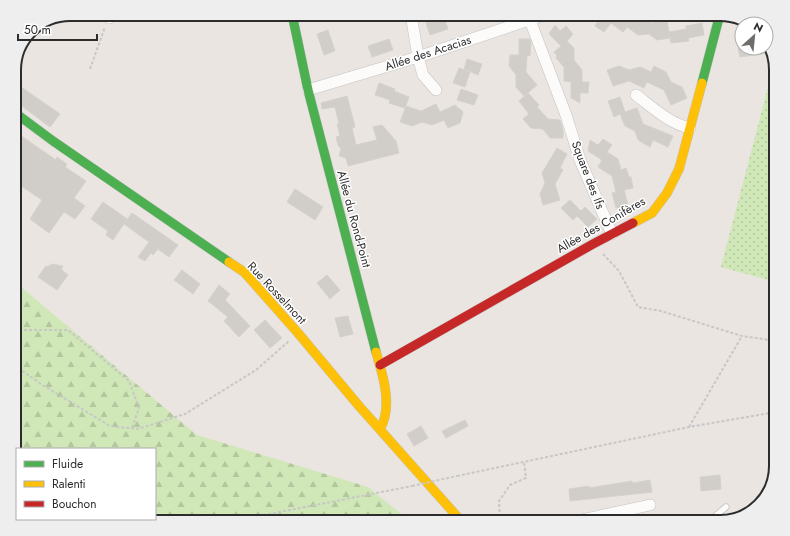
<svg xmlns="http://www.w3.org/2000/svg" width="790" height="536" viewBox="0 0 790 536" font-family="Jost,sans-serif">
  <defs>
    <pattern id="grass-dots" width="8" height="8" patternUnits="userSpaceOnUse"><rect width="8" height="8" fill="#d0e7b8"/><path d="M2 2h.1M6 6h.1" fill="none" stroke="#b3c69e" stroke-width="1.8" stroke-linecap="round"/></pattern>
    <pattern id="forest-firs" width="22" height="20" patternUnits="userSpaceOnUse"><rect width="22" height="20" fill="#d0e7b8"/><path d="M5 1l3.5 6h-7zM16 11l3.5 6h-7z" fill="#b3c69e"/></pattern>
  </defs>
  <rect width="100%" height="100%" fill="#eae5e1"/>
  <path fill="url(#grass-dots)" d="M 776,76 L 776,282 L 721,267 L 768,87 Z"/>
  <path fill="url(#forest-firs)" d="M 14,281 L 197,435 L 368,487 L 411,522 L 70,522 L 61,519 L 155,519 L 155,449 L 17,449 L 17,479 L 14,469 Z"/>
  <path fill="#d1ceca" stroke="#d5d1cd" d="M 592,14 L 609,14 L 614,18 L 617,14 L 619,14 L 631,22 L 637,14 L 639,14 L 651,23 L 667,21 L 669,32 L 686,29 L 686,26 L 702,23 L 704,35 L 688,38 L 689,41 L 671,43 L 669,32 L 670,38 L 657,40 L 649,34 L 638,35 L 627,27 L 629,25 L 623,32 L 611,23 L 604,32 L 595,26 L 599,19 Z
    M 444,17 L 448,29 L 430,35 L 426,23 Z
    M 555,25 L 560,31 L 566,26 L 573,34 L 567,41 L 574,48 L 574,60 L 582,70 L 582,82 L 589,82 L 588,93 L 580,93 L 580,103 L 571,98 L 571,82 L 564,81 L 564,67 L 556,58 L 557,56 L 554,52 L 561,46 L 549,34 Z
    M 328,30 L 335,51 L 324,55 L 317,34 Z
    M 389,39 L 393,50 L 372,57 L 368,46 Z
    M 519,39 L 530,39 L 531,42 L 530,56 L 527,55 L 526,72 L 537,85 L 524,96 L 516,87 L 516,75 L 509,66 L 510,55 L 519,55 Z
    M 738,48 L 768,48 L 768,53 L 740,57 Z
    M 467,59 L 482,64 L 478,75 L 464,69 Z
    M 619,66 L 629,70 L 640,67 L 651,72 L 654,66 L 666,72 L 671,82 L 682,87 L 687,98 L 671,105 L 664,90 L 647,82 L 644,88 L 629,81 L 613,86 L 607,70 Z
    M 459,68 L 470,72 L 465,87 L 453,83 Z
    M 14,82 L 60,114 L 50,127 L 14,100 Z
    M 379,83 L 395,89 L 394,91 L 409,97 L 405,108 L 389,103 L 390,100 L 375,95 Z
    M 461,89 L 478,95 L 474,105 L 457,100 Z
    M 528,93 L 539,105 L 537,107 L 548,119 L 560,120 L 563,130 L 563,138 L 550,138 L 543,129 L 531,128 L 523,119 L 529,114 L 519,101 Z
    M 347,96 L 355,127 L 352,128 L 356,145 L 377,140 L 373,127 L 382,125 L 396,141 L 399,153 L 348,166 L 346,158 L 339,156 L 341,149 L 338,145 L 336,137 L 340,136 L 337,124 L 339,124 L 335,107 L 322,109 L 321,103 Z
    M 620,97 L 625,112 L 637,108 L 643,124 L 673,136 L 668,147 L 653,140 L 650,147 L 638,140 L 635,131 L 625,126 L 620,114 L 614,117 L 608,101 Z
    M 436,104 L 440,112 L 455,105 L 463,112 L 460,123 L 448,128 L 444,120 L 432,125 L 422,122 L 412,126 L 400,122 L 406,106 L 421,111 Z
    M 17,133 L 56,160 L 57,157 L 67,164 L 65,167 L 86,181 L 74,198 L 85,206 L 75,219 L 64,212 L 49,233 L 30,219 L 42,200 L 14,181 L 14,138 Z
    M 603,139 L 612,145 L 607,152 L 618,159 L 621,170 L 626,168 L 629,177 L 631,177 L 633,188 L 624,190 L 628,205 L 616,208 L 612,193 L 616,192 L 612,176 L 598,167 L 602,160 L 588,151 L 590,140 L 598,145 Z
    M 557,148 L 567,154 L 560,168 L 563,170 L 555,184 L 560,200 L 543,205 L 540,194 L 545,183 L 542,173 Z
    M 295,189 L 323,207 L 315,220 L 287,202 Z
    M 570,200 L 581,211 L 585,207 L 597,219 L 588,227 L 577,216 L 573,220 L 561,208 Z
    M 103,202 L 127,219 L 113,240 L 106,235 L 108,231 L 91,219 Z
    M 132,213 L 178,245 L 169,257 L 158,249 L 153,255 L 151,253 L 145,261 L 138,257 L 149,242 L 124,224 Z
    M 52,264 L 63,266 L 61,269 L 68,275 L 57,290 L 38,277 L 46,266 L 47,267 Z
    M 182,270 L 200,284 L 193,294 L 174,280 Z
    M 327,275 L 340,290 L 330,299 L 317,283 Z
    M 219,285 L 230,294 L 225,300 L 250,326 L 239,337 L 224,321 L 228,317 L 208,301 Z
    M 348,316 L 353,334 L 340,337 L 335,318 Z
    M 265,320 L 282,338 L 270,348 L 254,330 Z
    M 465,420 L 468,426 L 446,438 L 442,431 Z
    M 421,426 L 428,438 L 414,446 L 407,434 Z
    M 720,475 L 721,489 L 701,491 L 700,477 Z
    M 650,480 L 652,492 L 570,501 L 569,489 L 589,486 L 589,488 L 632,481 L 633,483 Z"/>
  <g fill="none" stroke-linecap="round" stroke-linejoin="round">
    <g stroke="#c3c2c3" stroke-width="7">
      <path id="lane" d="M 712,522 L 713,518 L 726,507"/>
    </g>
    <g stroke="#c3c2c3" stroke-width="12">
      <path id="street" d="M 411,14 L 418,57 L 423,75 L 436,90
        M 528,15 L 566,115 L 580,160 L 612,234
        M 109,18 L 110,14
        M 308,90 L 418,57 L 547,14
        M 636,95 C 652,107 670,124 690,128
        M 572,522 L 650,505"/>
    </g>
    <g stroke="#c3c2c3" stroke-width="10">
      <path id="fast" d="M 292,14 L 308,90 L 376,352
        M 702,83 L 720,14
        M 14,112 L 53,141 L 229,262"/>
    </g>
    <g stroke="#c3c2c3" stroke-width="10">
      <path id="slow" d="M 633,223 L 652,213 L 667,193 L 679,169 L 702,83
        M 229,262 L 244,272 L 298,333 L 359,406 L 462,522
        M 376,352 C 383,375 393,407 380,429"/>
    </g>
    <g stroke="#c3c2c3" stroke-width="10">
      <path id="jam" d="M 380,365 L 593,244 L 633,223"/>
    </g>
    <path stroke="#c8c7c7" stroke-width="2" stroke-dasharray="3 2" stroke-linecap="butt" d="M 90,69 L 105,27
      M 603,254 L 619,271 L 638,307 L 661,311 L 742,336 L 776,341
      M 14,330 L 68,330 L 129,381 L 139,408 L 132,428
      M 14,365 L 41,384 L 110,426 L 138,429 L 185,414 L 256,370 L 289,341
      M 689,427 L 742,336
      M 457,476 L 689,427 L 776,412
      M 229,522 L 412,486
      M 500,522 L 499,501 L 510,485 L 526,478 L 524,462"/>
    <use href="#lane" stroke="#fcfbfa" stroke-width="5.5"/>
    <use href="#street" stroke="#fcfbfa" stroke-width="11"/>
    <use href="#fast" stroke="#4caf50" stroke-width="9"/>
    <use href="#slow" stroke="#ffc107" stroke-width="9"/>
    <use href="#jam" stroke="#c62828" stroke-width="9"/>
    <path stroke="#c8c7c7" stroke-width="2" stroke-dasharray="3 2" stroke-linecap="butt" d="M 412,486 L 457,476"/>
  </g>
  <g text-anchor="middle" dominant-baseline="central" stroke-width="3" stroke-linejoin="round" paint-order="stroke">
    <g font-size="12" fill="#2c2c2c" stroke="#fff">
      <text transform="translate(428 53) rotate(-18)">Allée des Acacias</text>
      <text transform="translate(588 175) rotate(69)">Square des Ifs</text>
      <text transform="translate(354 219) rotate(75)">Allée du Rond-Point</text>
      <text transform="translate(601 225) rotate(-30)">Allée des Conifères</text>
      <text transform="translate(277 293) rotate(47)">Rue Rosselmont</text>
    </g>
  </g>
  <path d="M0 0H790V536H0ZM70 21H720A49 49 0 0 1 769 70V466A49 49 0 0 1 720 515H70A49 49 0 0 1 21 466V70A49 49 0 0 1 70 21Z" fill="#eee" fill-rule="evenodd"/>
  <path fill="none" stroke="#2c2c2c" stroke-width="2" d="M70 21H720A49 49 0 0 1 769 70V466A49 49 0 0 1 720 515H70A49 49 0 0 1 21 466V70A49 49 0 0 1 70 21Z"/>
  <rect x="16" y="448" width="140" height="72" fill="#ffffff" stroke="#ababab"/>
  <rect x="24" y="461" width="20" height="6" fill="#4caf50" stroke="#ababab"/>
  <text x="52" y="468" font-size="12" fill="#2c2c2c">Fluide</text>
  <rect x="24" y="481" width="20" height="6" fill="#ffc107" stroke="#ababab"/>
  <text x="52" y="488" font-size="12" fill="#2c2c2c">Ralenti</text>
  <rect x="24" y="501" width="20" height="6" fill="#c62828" stroke="#ababab"/>
  <text x="52" y="508" font-size="12" fill="#2c2c2c">Bouchon</text>
  <g transform="translate(754 36) rotate(27)"><circle r="19" fill="#ffffff" stroke="#ababab"/>
  <path d="M0-3L7 15L0 10L-7 15Z" fill="#6e6d6b"/>
  <text y="-6" font-size="11" font-weight="bold" text-anchor="middle" fill="#2c2c2c">N</text>
  </g>
  <path d="M18 34v6h79v-6" fill="none" stroke="#2c2c2c" stroke-width="2"/>
  <text x="24" y="34" font-size="12" fill="#2c2c2c" stroke="#ffffff" stroke-width="3" paint-order="stroke">50 m</text>
</svg>
